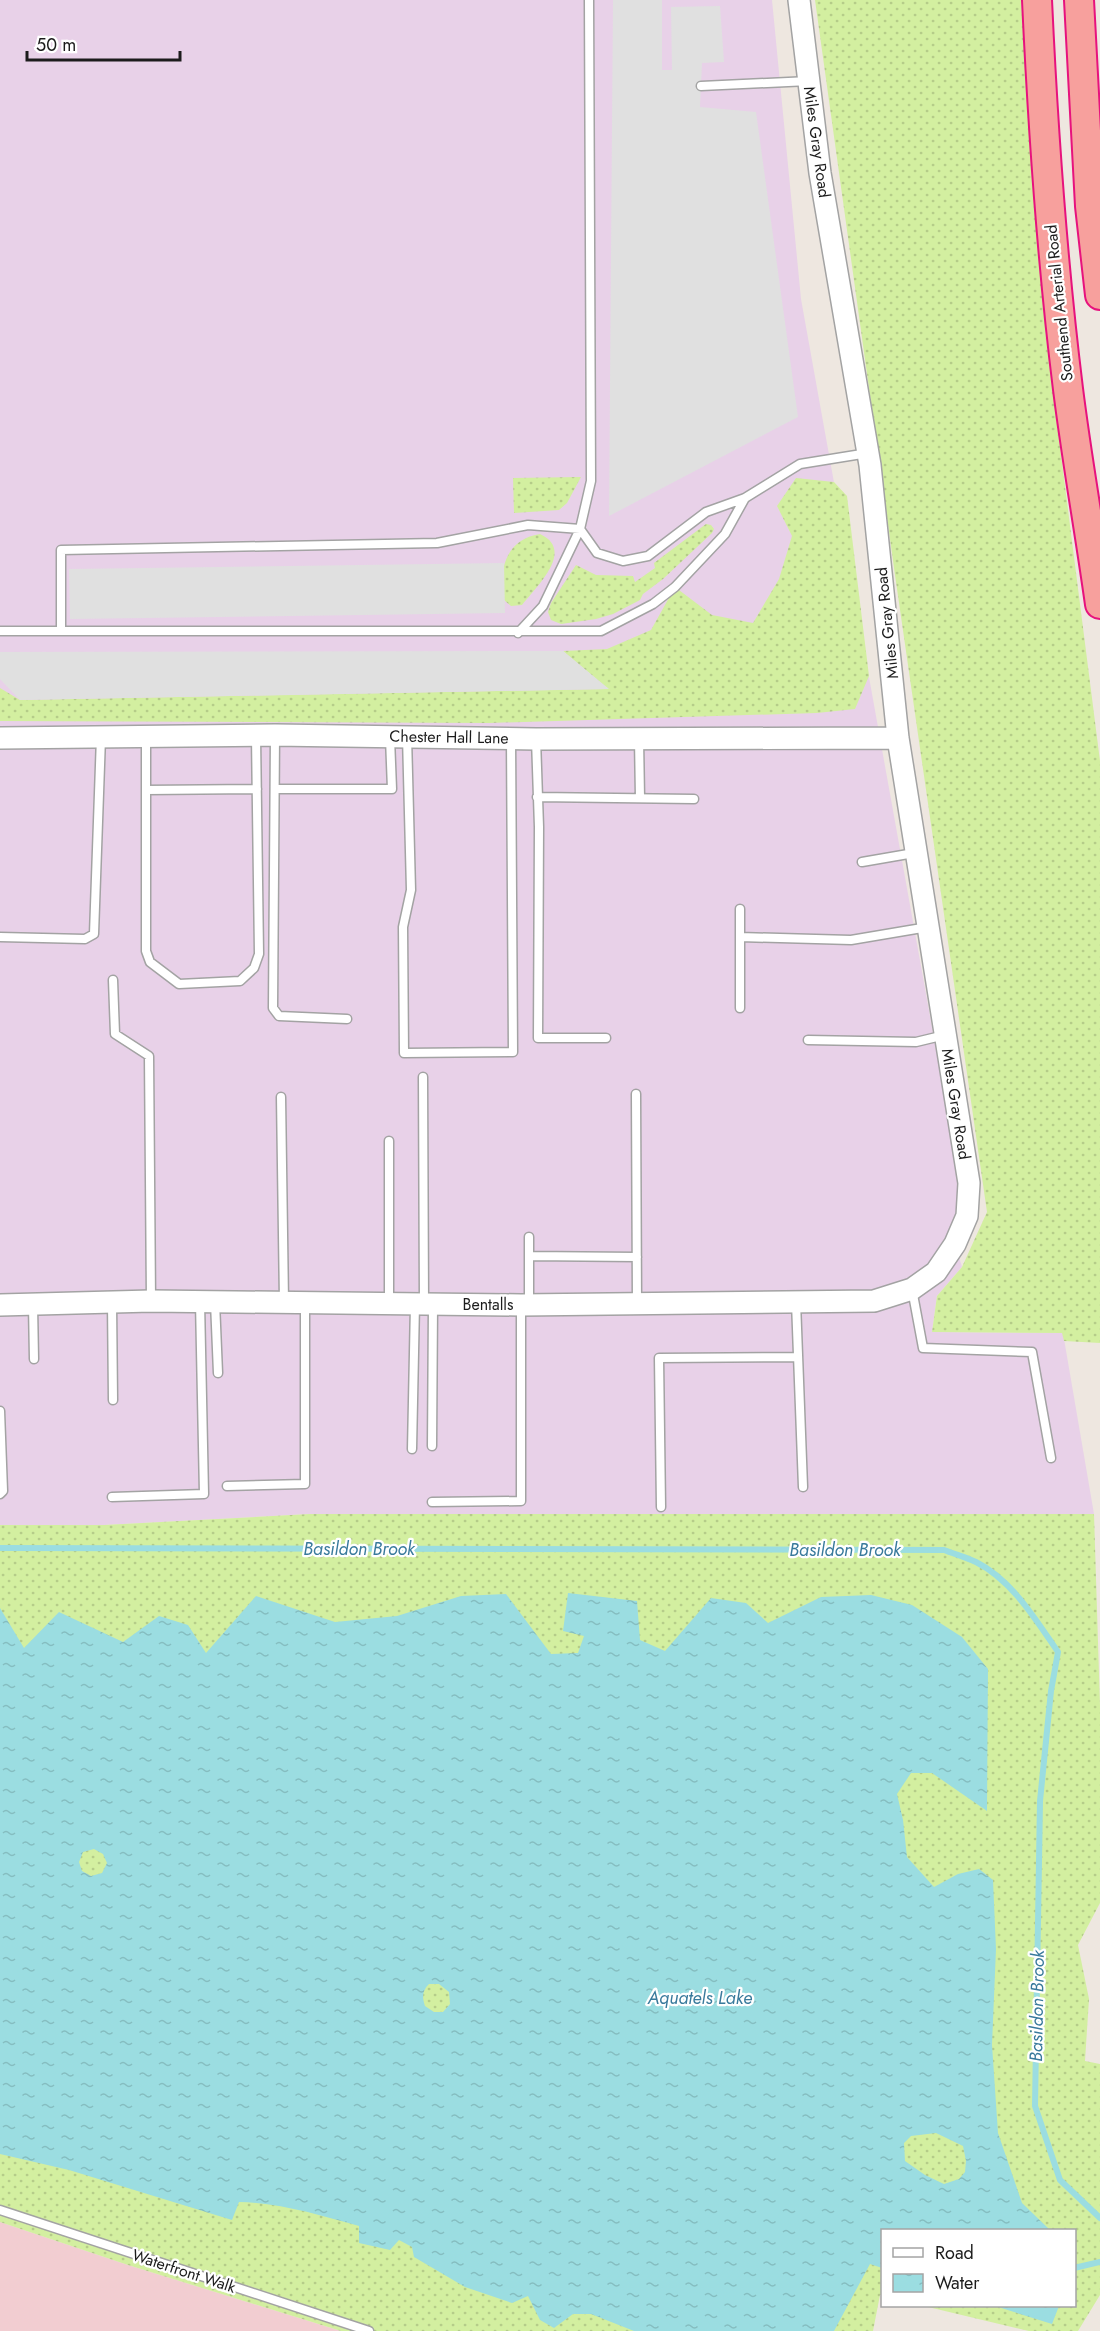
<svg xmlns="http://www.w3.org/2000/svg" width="1100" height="2331" viewBox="0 0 1100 2331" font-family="Jost,sans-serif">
  <defs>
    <pattern id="grass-dots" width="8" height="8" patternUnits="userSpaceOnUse" patternTransform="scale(1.5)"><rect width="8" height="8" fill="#d3efa0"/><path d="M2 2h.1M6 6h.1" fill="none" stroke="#b5cc89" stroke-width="1.8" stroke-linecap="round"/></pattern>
    <pattern id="water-ripples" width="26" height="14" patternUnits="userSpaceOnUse" patternTransform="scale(1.5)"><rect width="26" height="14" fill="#9bdde1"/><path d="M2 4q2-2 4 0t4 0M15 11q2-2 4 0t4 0" fill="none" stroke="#85bdc0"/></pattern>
  </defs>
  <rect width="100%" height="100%" fill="#eee7e0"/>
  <path fill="#f2cdd1" d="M 0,2222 L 128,2265 L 341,2331 L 0,2331 Z"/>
  <path fill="#e8d1e8" d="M 0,0 L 772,0 L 801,299 L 960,1183 L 955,1244 L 962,1267 L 937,1296 L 932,1332 L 1063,1333 L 1094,1514 L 310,1514 L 104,1525 L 0,1525 Z"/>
  <path fill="url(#grass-dots)" d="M 815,0 L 1021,0 L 1046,337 L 1100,761 L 1100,1343 L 1064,1341 L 1062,1333 L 932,1332 L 937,1296 L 962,1267 L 987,1212 L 895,575 Z
    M 581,477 L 567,503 L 559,510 L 514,513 L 513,478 Z
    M 796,478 L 834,482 L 847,496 L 869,676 L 855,709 L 817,713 L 489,723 L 0,721 L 0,688 L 20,700 L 608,689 L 563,651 L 607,649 L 651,630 L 675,587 L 712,615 L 753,623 L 779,579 L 792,536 L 777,506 Z
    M 706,524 L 711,525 L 714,529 L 712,533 L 663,579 L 643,594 L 640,600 L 613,614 L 596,619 L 561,624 L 551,620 L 548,612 L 551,603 L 576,565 L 596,575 L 633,576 L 635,582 L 655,568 L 654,563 Z
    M 540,534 C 575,550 538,585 522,605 L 511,606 L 504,600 C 498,570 506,539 540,534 Z
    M 310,1514 L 1094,1514 L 1100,1706 L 1100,1903 L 1078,1945 L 1089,1999 L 1085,2061 L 1100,2064 L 1100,2295 L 1078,2331 L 1029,2331 L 924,2306 L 1074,2306 L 1074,2230 L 882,2230 L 882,2295 L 880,2295 L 873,2331 L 341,2331 L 128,2265 L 0,2222 L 0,1525 L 104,1525 Z"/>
  <path fill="#e0e0e0" d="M 613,0 L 662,0 L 662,70 L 672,70 L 671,7 L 720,6 L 724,62 L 702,63 L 700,107 L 756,112 L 798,417 L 609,516 Z
    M 504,563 L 505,613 L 70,619 L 69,569 Z
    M 563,651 L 609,689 L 20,700 L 0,679 L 0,652 Z"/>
  <path fill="url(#water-ripples)" fill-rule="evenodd" d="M 568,1593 L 637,1601 L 640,1640 L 665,1651 L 711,1598 L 746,1603 L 768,1623 L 821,1597 L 871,1595 L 912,1605 L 962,1637 L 988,1669 L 987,1811 L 932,1773 L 911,1773 L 897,1794 L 903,1820 L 907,1857 L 934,1887 L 958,1874 L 979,1869 L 993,1880 L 996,1949 L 992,2045 L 998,2133 L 1022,2203 L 1050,2230 L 882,2230 L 882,2268 L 870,2264 L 834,2331 L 634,2331 L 591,2314 L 573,2314 L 554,2328 L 540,2320 L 528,2296 L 512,2303 L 465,2287 L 414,2257 L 412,2247 L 399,2240 L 390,2250 L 359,2243 L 359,2226 C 319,2215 280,2203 239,2202 L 232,2220 L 69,2170 L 0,2154 L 0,1608 L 24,1648 L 59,1612 L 123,1642 L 159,1616 L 188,1625 L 206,1653 L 256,1596 L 335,1622 L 397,1616 L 461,1596 L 506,1594 L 551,1654 L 578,1653 L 584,1636 L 563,1631 ZM 94,1849 L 103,1854 L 107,1863 L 102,1873 L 91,1876 L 82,1871 L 79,1862 L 83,1852 ZM 429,1984 L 439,1984 L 449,1992 L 450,2004 L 443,2012 L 434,2012 L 425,2006 C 422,1997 422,1991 429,1984 ZM 936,2133 L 963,2146 L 966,2161 L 965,2172 L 959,2179 L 944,2184 L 925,2175 L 905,2161 L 904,2143 L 911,2136 Z
    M 995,2306 L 1059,2306 L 1052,2324 Z"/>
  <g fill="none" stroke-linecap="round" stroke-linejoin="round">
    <path stroke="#9bdde1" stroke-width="6" d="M 0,1548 L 944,1550 C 954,1554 966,1557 976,1562 C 1012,1580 1036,1620 1058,1652 L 1051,1691 L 1040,1801 L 1035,2106 L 1060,2180 L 1100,2218
      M 1074,2268 L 1100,2262"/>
    <g stroke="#a3a3a3" stroke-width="11">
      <path id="service" d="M 701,86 L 809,81
        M 0,631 L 601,631 L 653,604 L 675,587 L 725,534 L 745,498
        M 61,631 L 61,550 L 437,543 L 528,525 L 580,529 L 597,553 L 623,561 L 648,556 L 706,512 L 745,498 L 800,464 L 868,453
        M 518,633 L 543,606 L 580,529 L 591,481 L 589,0
        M 275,735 L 273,1008 L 279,1016 L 347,1019
        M 407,736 L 411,890 L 403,927 L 404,1053 L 513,1052 L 511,739
        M 146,737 L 146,951 L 150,962 L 179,984 L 240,981 L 254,968 L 259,954 L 256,736
        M 536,739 L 539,827 L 538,1038 L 606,1038
        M 639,739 L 640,798
        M 275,789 L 392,789 L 390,738
        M 146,790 L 257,789
        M 537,797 L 694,799
        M 862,862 L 914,853
        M 0,937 L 85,939 L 94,934 L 101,737
        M 740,937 L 851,940 L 928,927
        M 113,980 L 115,1034 L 149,1056 L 151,1301
        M 740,1008 L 740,909
        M 808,1040 L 916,1042 L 945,1035
        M 423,1077 L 424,1304
        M 636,1094 L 637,1304
        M 281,1097 L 284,1302
        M 529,1237 L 529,1304
        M 529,1256 L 637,1257
        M 912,1289 L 923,1348 L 1032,1352 L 1051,1458
        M 215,1302 L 218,1373
        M 389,1302 L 389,1141
        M 796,1302 L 803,1487
        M 112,1303 L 113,1400
        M 33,1305 L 34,1359
        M 0,1411 L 3,1491 L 0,1494
        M 432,1446 L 433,1305
        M 412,1449 L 415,1304
        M 227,1486 L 305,1484 L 305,1303
        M 112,1497 L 204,1494 L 200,1302
        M 432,1502 L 521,1501 L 521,1305
        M 661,1507 L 659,1358 L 798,1357
        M 0,2210 L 369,2331"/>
    </g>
    <g stroke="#a3a3a3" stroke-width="24">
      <path id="tertiary" d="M 0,738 L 275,735 L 536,739 L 898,738
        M 0,1305 L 151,1301 L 521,1305 L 874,1301 L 912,1289 L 936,1272 L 955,1244 L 967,1216 L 969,1183 L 898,738 L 870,465 L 820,173 L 799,0"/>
    </g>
    <g stroke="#e7127d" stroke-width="32">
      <path id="trunk" d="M 1037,0 C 1043,130 1052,260 1068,389 C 1077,461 1090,532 1100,604
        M 1079,0 L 1090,206 L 1100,295"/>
    </g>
    <use href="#service" stroke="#fff" stroke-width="8"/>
    <use href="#tertiary" stroke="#fff" stroke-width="21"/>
    <use href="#trunk" stroke="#f7a09d" stroke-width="28"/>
  </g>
  <g text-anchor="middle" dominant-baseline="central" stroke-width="4.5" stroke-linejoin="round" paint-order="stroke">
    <g font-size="16" fill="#1c1c1c" stroke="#fff">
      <text transform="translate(817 142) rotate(82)">Miles Gray Road</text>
      <text transform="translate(1059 303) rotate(-96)">Southend Arterial Road</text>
      <text transform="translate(887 623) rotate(-96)">Miles Gray Road</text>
      <text transform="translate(449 737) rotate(1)">Chester Hall Lane</text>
      <text transform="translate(956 1104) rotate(81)">Miles Gray Road</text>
      <text x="488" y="1304">Bentalls</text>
      <text transform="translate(184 2271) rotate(18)">Waterfront Walk</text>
    </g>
    <g font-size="18" font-style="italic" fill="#397a9c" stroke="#fff">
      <text x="359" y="1549">Basildon Brook</text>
      <text x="845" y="1550">Basildon Brook</text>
      <text x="700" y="1998">Aquatels Lake</text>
      <text transform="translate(1037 2006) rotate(-89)">Basildon Brook</text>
    </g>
  </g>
  <rect x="881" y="2229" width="195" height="78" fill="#ffffff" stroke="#a4a4a4" stroke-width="1.5"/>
  <rect x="893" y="2248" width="30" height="9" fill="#ffffff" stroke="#a4a4a4" stroke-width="1.5"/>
  <text x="935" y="2259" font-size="18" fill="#1c1c1c">Road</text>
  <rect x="893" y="2274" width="30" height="18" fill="url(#water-ripples)" stroke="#a4a4a4" stroke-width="1.5"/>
  <text x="935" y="2289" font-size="18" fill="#1c1c1c">Water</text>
  <path d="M27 51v9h153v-9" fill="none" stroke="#1c1c1c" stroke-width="3"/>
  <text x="36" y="51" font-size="18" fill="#1c1c1c" stroke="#ffffff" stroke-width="4.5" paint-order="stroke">50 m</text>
</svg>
